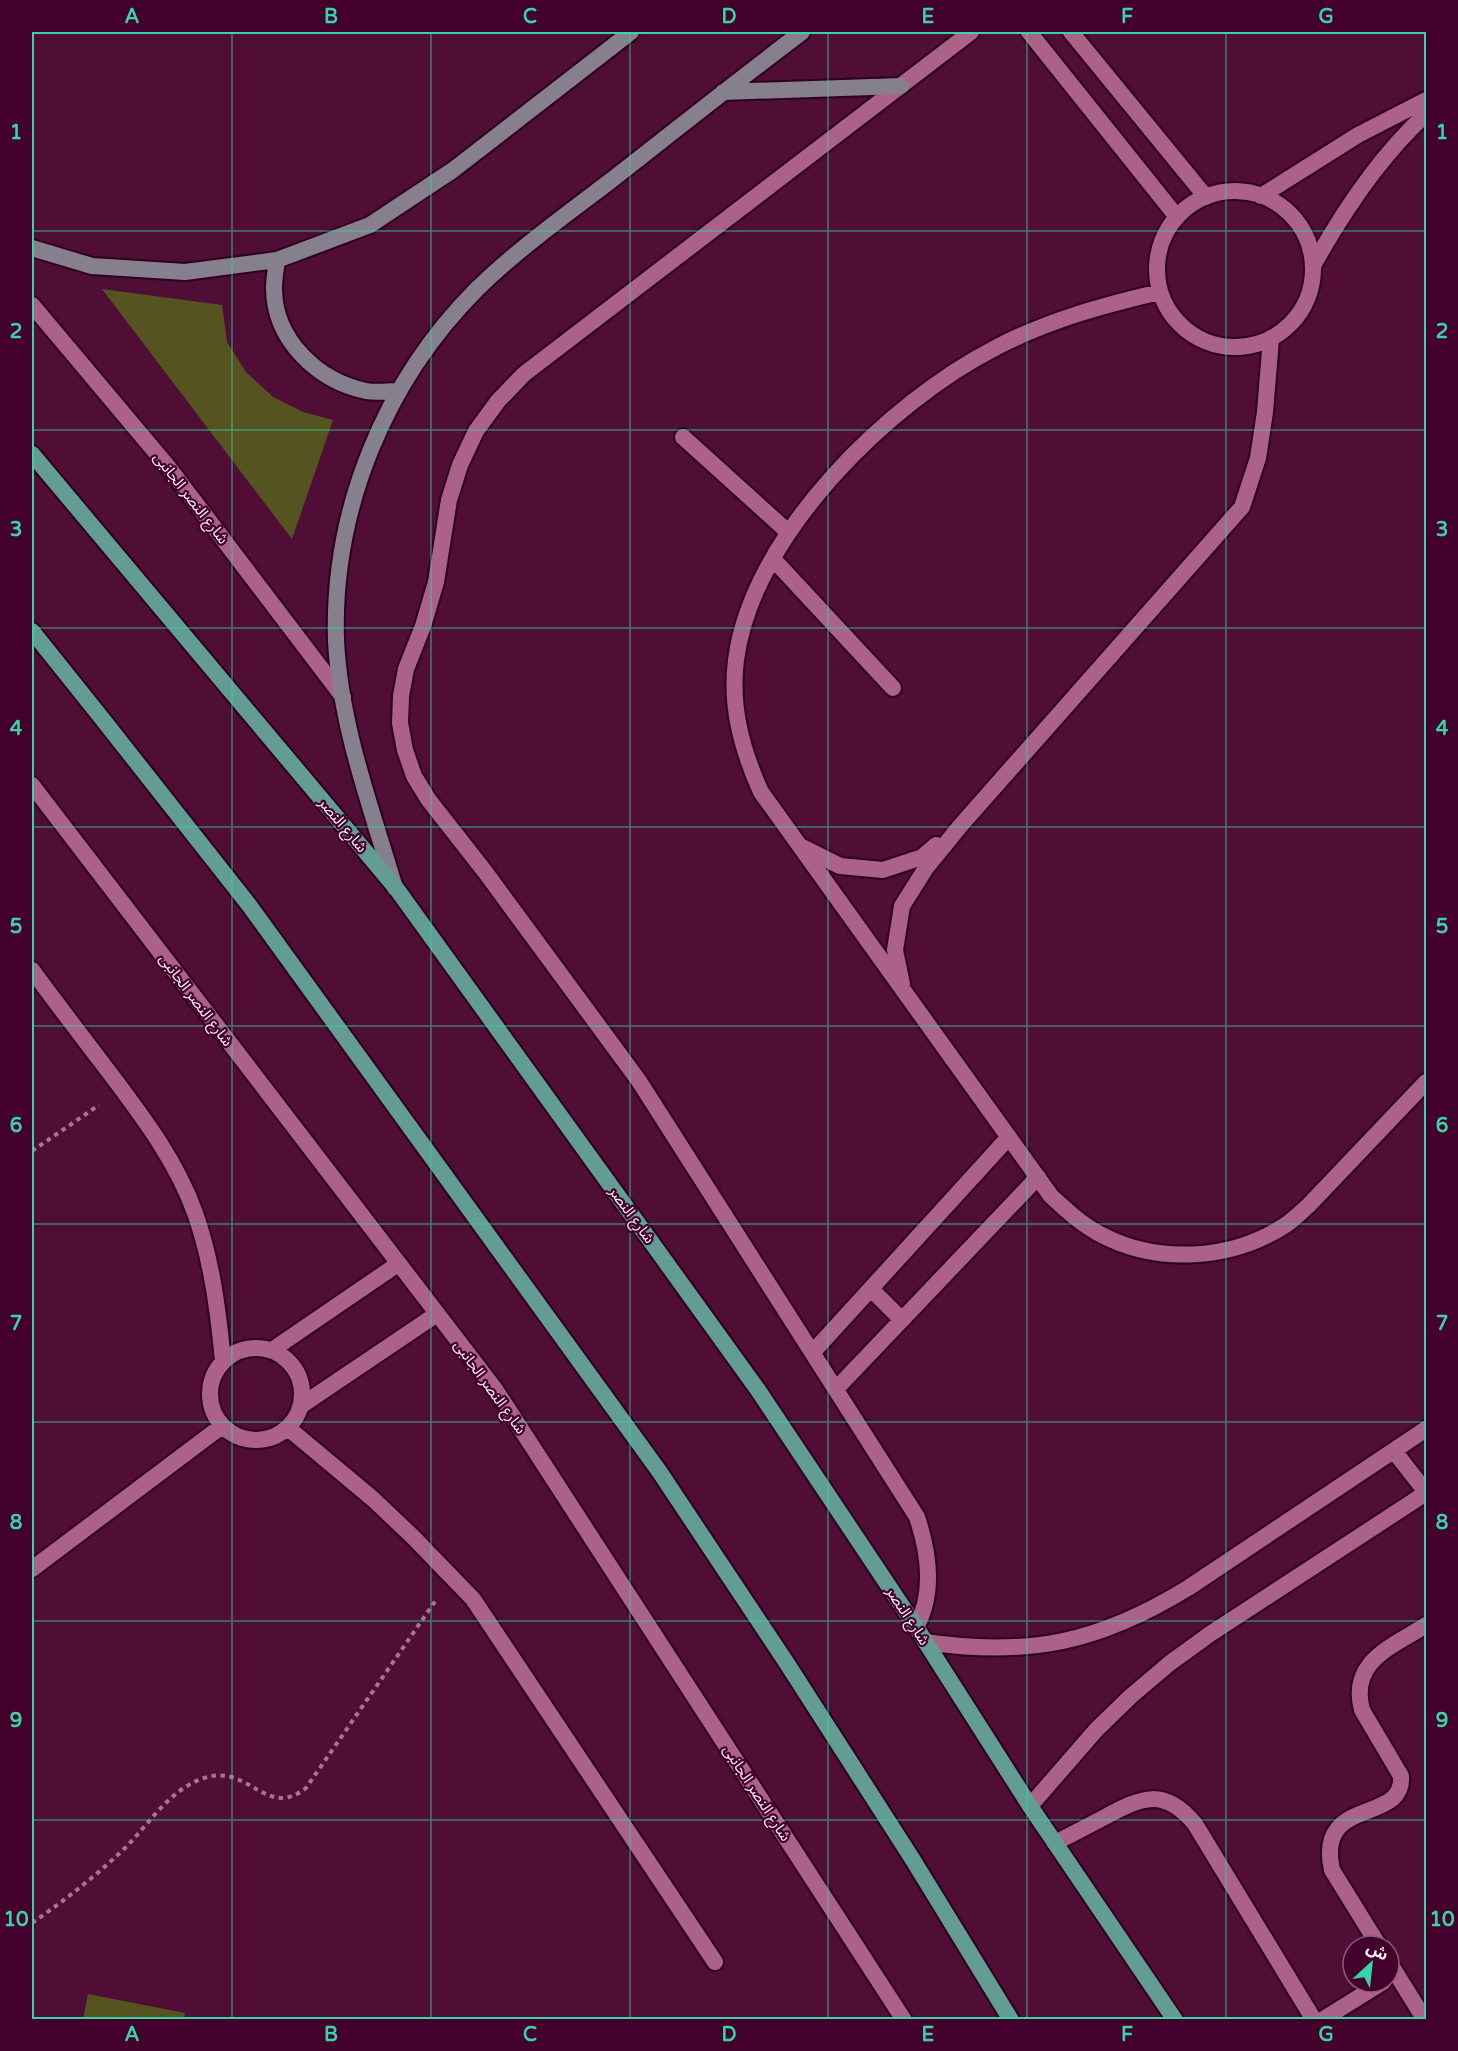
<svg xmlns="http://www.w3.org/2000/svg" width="1458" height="2051" viewBox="0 0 1458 2051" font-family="'Varela Round','Noto Sans Arabic',sans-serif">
  <rect width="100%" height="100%" fill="#500d36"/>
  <path fill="#555420" d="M 102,289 L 222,305 L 227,342 L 246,372 L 273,397 L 303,412 L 333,420 L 292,539 Z
    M 88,1994 L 185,2013 L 184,2019 L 83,2019 Z"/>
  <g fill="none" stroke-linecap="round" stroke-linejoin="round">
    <g stroke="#2e001c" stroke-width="20">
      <path id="service" d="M 1055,1843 C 1072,1834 1088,1826 1105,1817 C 1142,1797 1164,1787 1195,1824 L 1314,2020
        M 1379,1946 L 1332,1870 C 1315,1795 1405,1825 1401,1776 L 1362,1710 C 1349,1661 1392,1647 1426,1625
        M 1389,1962 L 1425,2020
        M 1322,2020 L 1383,1982"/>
    </g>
    <g stroke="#2e001c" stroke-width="20">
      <path id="minor" d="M 1029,32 L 1177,217
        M 1071,32 L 1206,197
        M1157 269a78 78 0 1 1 156 0a78 78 0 1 1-156 0Z
        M 1261,196 L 1358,135 L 1426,100
        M 1314,264 C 1344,210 1380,156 1426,114
        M 1160,292 C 1104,305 1049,320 997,347 C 889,402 752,535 736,660 C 730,707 742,750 761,792 L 1051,1196 C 1065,1209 1080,1223 1098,1233 C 1156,1265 1232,1261 1287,1224 C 1294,1219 1301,1212 1308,1206 L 1426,1082
        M 683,437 L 788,532
        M 774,560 L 893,688
        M 802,847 L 840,866 L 883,870 L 922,857 L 936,845
        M 32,970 C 57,1004 83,1038 109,1072 C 142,1116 176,1160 195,1213 C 212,1261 218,1310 223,1361
        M 902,984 L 895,950 L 902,906 L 926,868 L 961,825 L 1242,507 L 1258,458 L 1265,412 L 1271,339
        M 871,1289 L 902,1320
        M210 1394a46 46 0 1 1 92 0a46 46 0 1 1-92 0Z
        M 272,1350 L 398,1264
        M 813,1352 L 1009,1137
        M 836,1389 L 1038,1177
        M 302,1405 L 437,1314
        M 288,1428 L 373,1499 L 413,1537 L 473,1599 L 715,1962
        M 1394,1451 L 1426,1492
        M 32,1569 L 222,1426
        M 916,1627 C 935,1593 929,1553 917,1517 L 639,1081 L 486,873 L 428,799 L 414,776 L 405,750 L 400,723 L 401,696 L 406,669 L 423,626 L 436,582 L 449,500 L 460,465 L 476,431 L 498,401 L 524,374 L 971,32
        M 925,1642 C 1029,1657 1098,1643 1188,1588 L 1426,1429
        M 1030,1806 L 1096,1730 L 1131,1696 L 1170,1663 L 1210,1634 L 1426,1493"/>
    </g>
    <g stroke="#2e001c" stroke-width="20">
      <path id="tertiary" d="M 32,305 L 169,468 L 343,697
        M 32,785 L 495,1389 L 904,2020"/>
    </g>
    <g stroke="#2e001c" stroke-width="20">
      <path id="secondary" d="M 723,92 L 901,86
        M 32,248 L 92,266 L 185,272 L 277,260 L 370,225 L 453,170 L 631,32
        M 277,260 C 276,269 274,278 274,288 C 274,340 318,381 366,391 C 376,393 388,391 398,391
        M 395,888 C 371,807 340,725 336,640 C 332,510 385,381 477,289 C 517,250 564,216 609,182 C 673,132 737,81 802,32"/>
    </g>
    <g stroke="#2e001c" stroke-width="20">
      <path id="primary" d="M 32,454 L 396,888 L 758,1390 L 916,1627 L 1030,1806 L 1175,2020
        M 32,631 L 104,721 L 249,905 L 659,1471 L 788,1665 L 913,1860 L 1011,2020"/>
    </g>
    <path stroke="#a07991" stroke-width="4" stroke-dasharray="4.5 4.5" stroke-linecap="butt" d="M 32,1151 L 99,1105
      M 32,1923 C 65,1900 96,1876 125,1848 C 149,1824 170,1789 204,1778 C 250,1763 265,1820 306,1788 L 436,1600"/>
    <use href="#service" stroke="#ab6188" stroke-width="16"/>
    <use href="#minor" stroke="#ab6188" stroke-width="16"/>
    <use href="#tertiary" stroke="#ab6188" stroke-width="16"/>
    <use href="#secondary" stroke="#867f8d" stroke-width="16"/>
    <use href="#primary" stroke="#629c92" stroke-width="16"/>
  </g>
  <path fill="none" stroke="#37d4a6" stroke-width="1.5" stroke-opacity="0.55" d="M 232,32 L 232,2020M 431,32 L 431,2020M 630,32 L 630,2020M 828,32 L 828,2020M 1027,32 L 1027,2020M 1226,32 L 1226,2020M 32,231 L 1426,231M 32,430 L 1426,430M 32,628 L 1426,628M 32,827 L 1426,827M 32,1026 L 1426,1026M 32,1224 L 1426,1224M 32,1422 L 1426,1422M 32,1621 L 1426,1621M 32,1820 L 1426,1820"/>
  <g text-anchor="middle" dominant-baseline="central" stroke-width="4.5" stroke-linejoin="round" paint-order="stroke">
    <g font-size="15" fill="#f9f1f5" stroke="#44002c">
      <text transform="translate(191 498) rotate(52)">شارع النصر الجانبى</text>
      <text transform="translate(343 825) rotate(50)">شارع النصر</text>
      <text transform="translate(196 1000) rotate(53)">شارع النصر الجانبى</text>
      <text transform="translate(632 1215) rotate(54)">شارع النصر</text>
      <text transform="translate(490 1387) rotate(54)">شارع النصر الجانبى</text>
      <text transform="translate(908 1616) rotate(57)">شارع النصر</text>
      <text transform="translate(757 1793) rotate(57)">شارع النصر الجانبى</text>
    </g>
  </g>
  <rect width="1458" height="2051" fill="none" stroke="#44002c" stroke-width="66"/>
  <g transform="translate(1371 1964) rotate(27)"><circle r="28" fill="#44002c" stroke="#8c607c" stroke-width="1.5"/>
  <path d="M0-4.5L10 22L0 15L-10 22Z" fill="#37d4a6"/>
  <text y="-9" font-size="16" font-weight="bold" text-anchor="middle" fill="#f9f1f5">ش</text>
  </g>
  <rect x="33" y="33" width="1392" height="1985" fill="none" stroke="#37d4a6" stroke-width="2"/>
  <g font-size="20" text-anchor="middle" font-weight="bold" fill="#37d4a6">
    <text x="132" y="23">A</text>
    <text x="331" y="23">B</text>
    <text x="530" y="23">C</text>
    <text x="729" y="23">D</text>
    <text x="928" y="23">E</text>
    <text x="1127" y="23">F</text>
    <text x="1326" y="23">G</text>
    <text x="16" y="139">1</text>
    <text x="1442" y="139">1</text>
    <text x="16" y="338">2</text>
    <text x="1442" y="338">2</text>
    <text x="16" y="536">3</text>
    <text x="1442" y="536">3</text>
    <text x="16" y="735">4</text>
    <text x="1442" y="735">4</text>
    <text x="16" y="933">5</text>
    <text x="1442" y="933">5</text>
    <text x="16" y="1132">6</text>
    <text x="1442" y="1132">6</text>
    <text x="16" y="1330">7</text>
    <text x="1442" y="1330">7</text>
    <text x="16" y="1529">8</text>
    <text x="1442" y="1529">8</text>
    <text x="16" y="1727">9</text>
    <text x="1442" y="1727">9</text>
    <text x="16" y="1926">10</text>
    <text x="1442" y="1926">10</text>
    <text x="132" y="2041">A</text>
    <text x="331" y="2041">B</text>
    <text x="530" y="2041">C</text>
    <text x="729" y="2041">D</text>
    <text x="928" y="2041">E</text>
    <text x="1127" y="2041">F</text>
    <text x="1326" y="2041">G</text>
  </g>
</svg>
